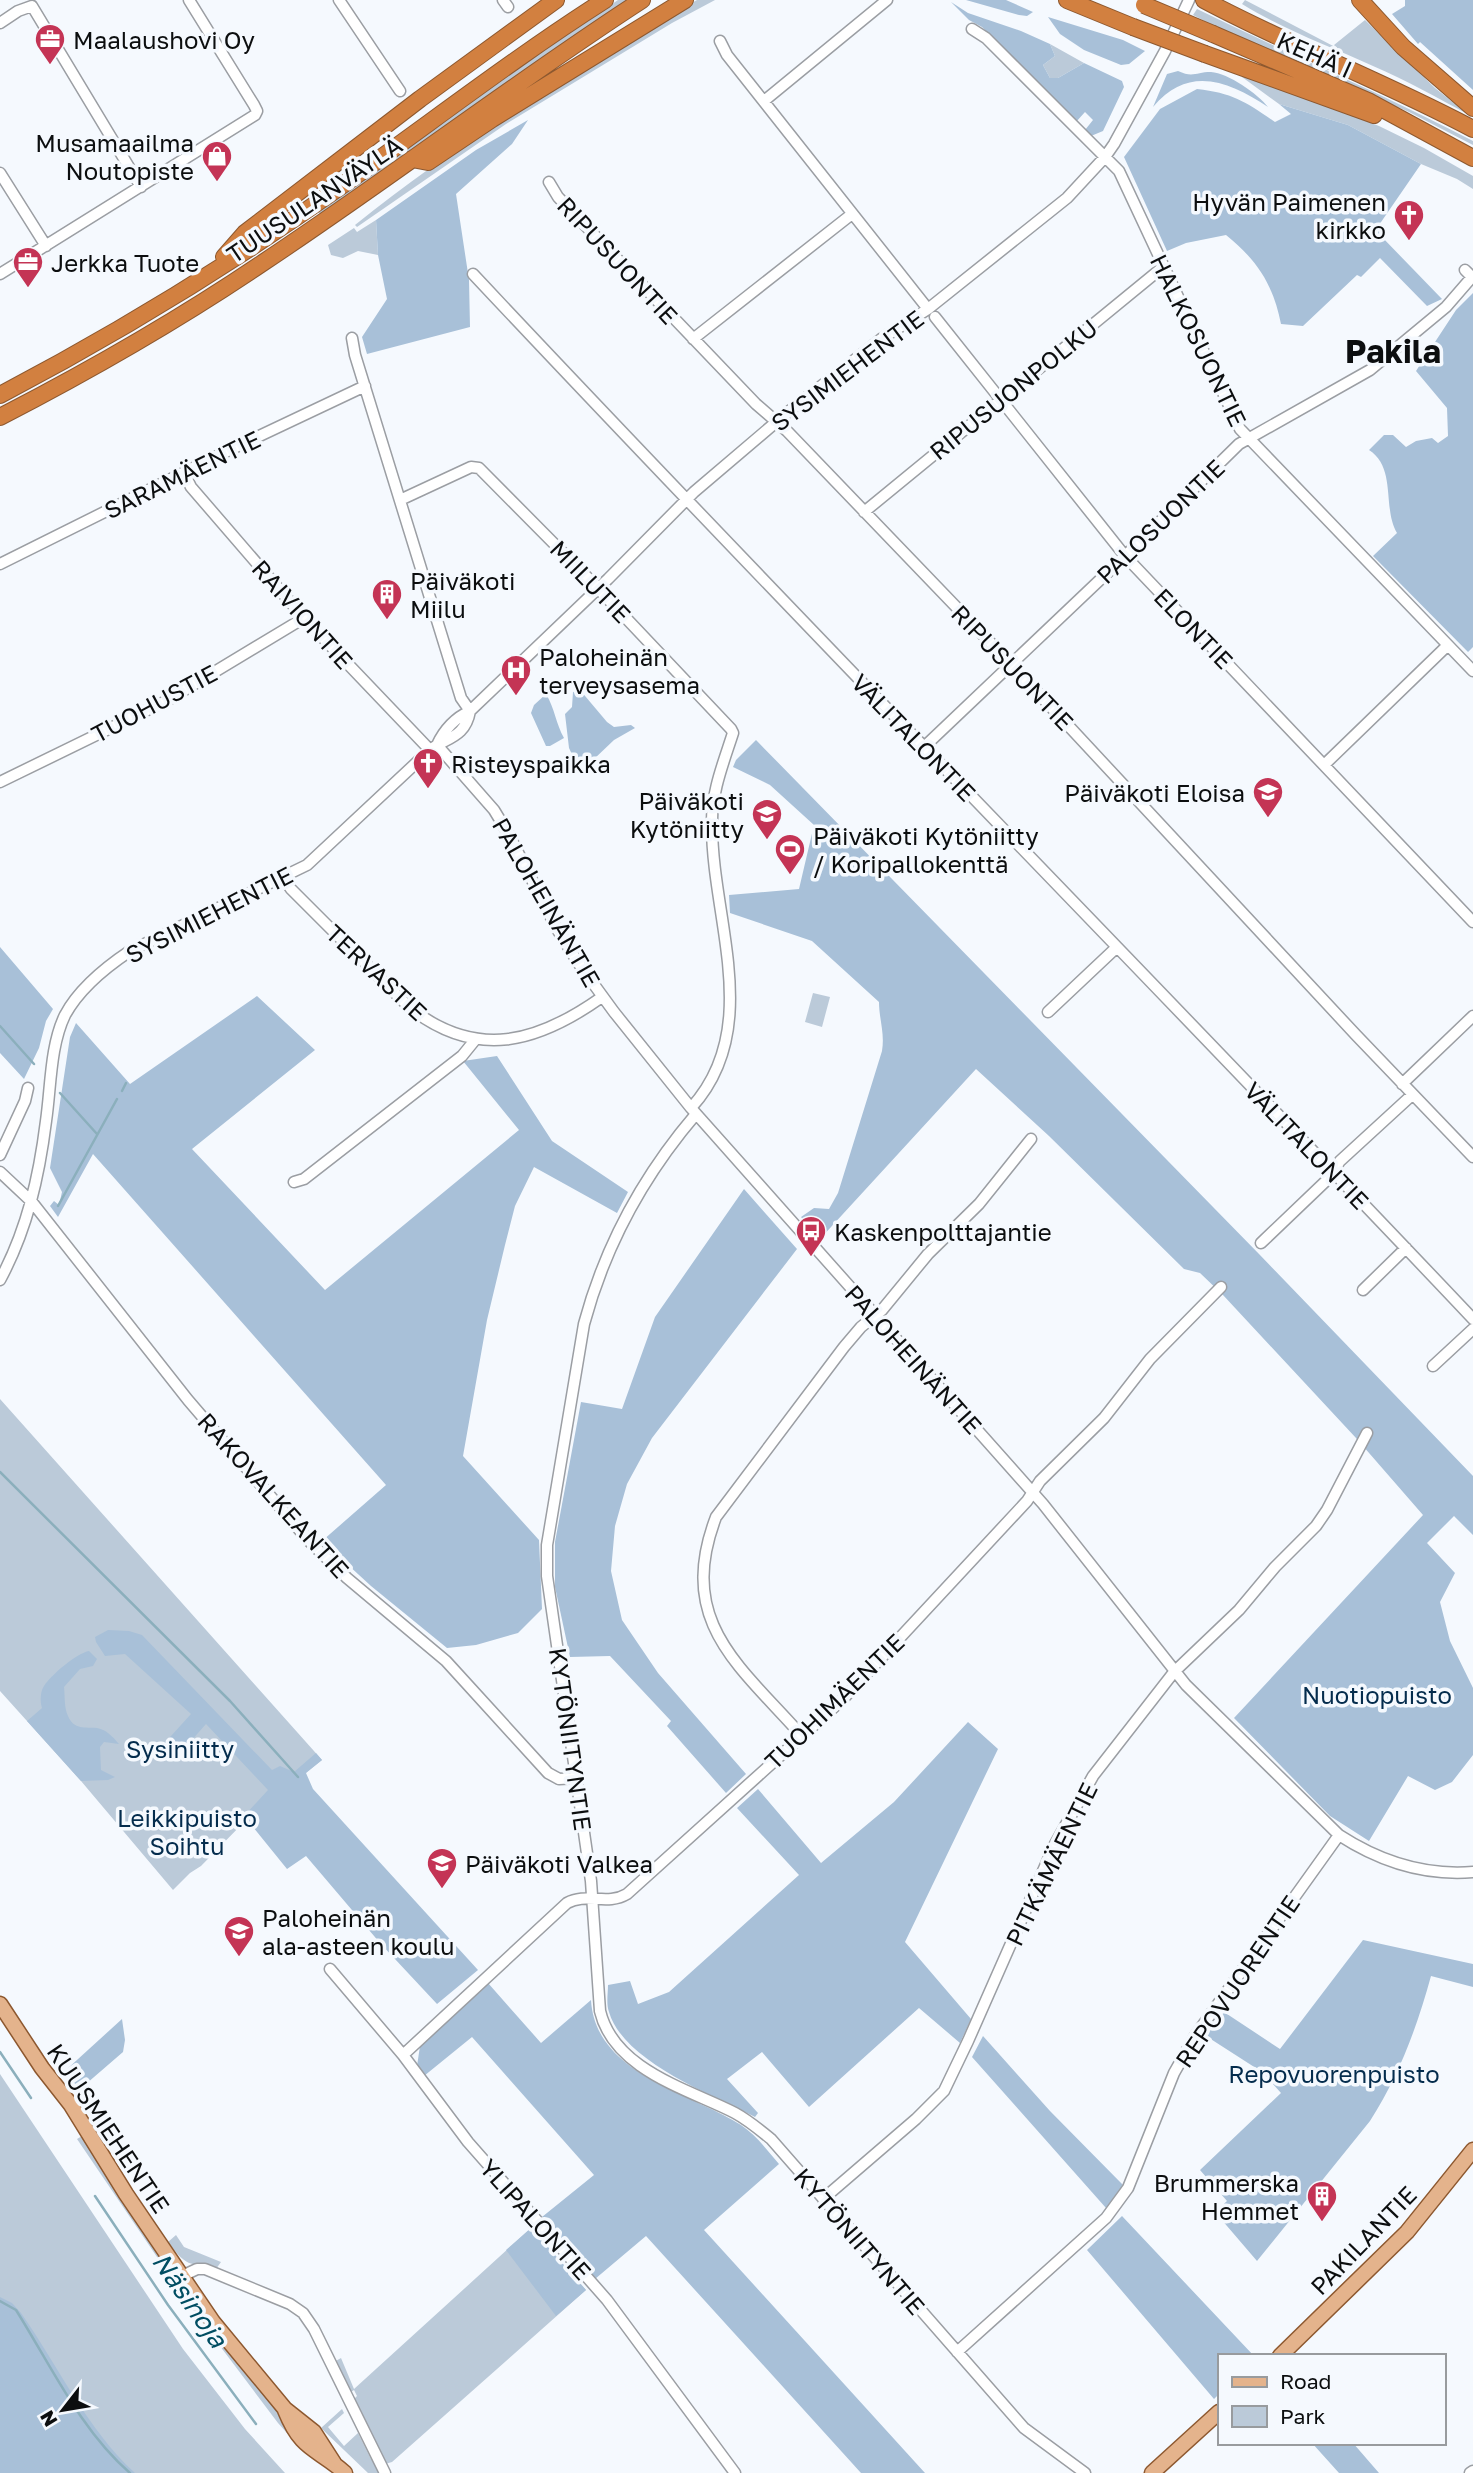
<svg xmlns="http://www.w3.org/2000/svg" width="1473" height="2473" viewBox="0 0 1473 2473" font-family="'Golos Text',sans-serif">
  <rect width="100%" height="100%" fill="#f5f9fe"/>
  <path fill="#bbcad9" d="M 618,0 L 627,0 L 320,214 L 318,212 L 532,59 Z
    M 697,0 L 715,0 L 672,23 L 506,124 L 357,227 L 355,225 C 461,140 580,68 697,0 Z
    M 1245,0 L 1337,48 L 1334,45 L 1365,20 L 1435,88 L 1469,115 C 1438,98 1406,80 1373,66 C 1329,46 1284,30 1242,4 Z
    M 1197,9 C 1289,54 1383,94 1473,141 L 1473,145 L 1409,112 L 1222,30 L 1193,15 Z
    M 1050,44 L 1084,63 L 1058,78 L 1050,78 L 1043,65 L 1055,56 Z
    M 1243,74 L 1379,126 L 1424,148 L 1473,176 L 1473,189 L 1457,179 L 1421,164 L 1348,125 L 1279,104 L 1242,77 Z
    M 376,220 L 378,255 L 358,251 L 343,258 L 331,255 L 328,245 L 354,228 L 357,232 Z
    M 813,993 L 830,997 L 822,1027 L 805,1022 Z
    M 0,1399 L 322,1760 L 246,1820 L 201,1866 L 190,1873 L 173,1890 L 81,1781 L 0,1691 Z
    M 0,2074 L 183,2349 L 245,2429 L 285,2473 L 0,2473 Z
    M 82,2136 L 273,2403 L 297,2440 L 295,2442 L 278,2423 L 195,2313 L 77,2139 Z
    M 531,2228 L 586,2290 L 392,2462 L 385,2464 L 354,2399 L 357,2396 L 354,2390 L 351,2392 L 334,2362 L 341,2358 L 354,2389 Z
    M 176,2235 L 184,2247 L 221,2262 L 216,2269 C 188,2262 187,2268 168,2242 Z
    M 342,2409 L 344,2413 L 328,2427 L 344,2446 L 358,2433 L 371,2459 L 382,2473 L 368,2473 L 321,2428 Z"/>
  <path fill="#a8c0d8" d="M 966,0 L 1006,0 L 1033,12 L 1027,16 L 1019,15 Z
    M 1405,0 L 1473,0 L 1473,90 L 1420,42 L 1418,44 L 1392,14 L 1405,6 Z
    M 951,2 L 968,13 L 1021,31 L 1050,44 L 1055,56 L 1043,65 L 1050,78 L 1058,78 L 1084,63 L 1122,81 L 1124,87 L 1103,131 L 1091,136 L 1085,130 L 1093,120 L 1085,112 L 1076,122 L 982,27 L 969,20 Z
    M 1048,17 L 1123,40 L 1145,51 L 1129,64 L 1121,65 L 1084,50 L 1060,34 Z
    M 1178,71 C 1193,78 1196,72 1211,72 C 1228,73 1258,94 1268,107 C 1230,82 1189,64 1153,107 L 1167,74 Z
    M 1197,89 C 1233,93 1246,102 1275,122 L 1291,114 L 1279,104 L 1348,125 L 1421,164 L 1379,225 L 1380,235 L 1442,299 L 1427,306 L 1380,258 L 1361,277 L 1357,275 L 1303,326 L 1281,324 C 1273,284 1257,260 1226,235 L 1186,243 L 1167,251 L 1124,157 L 1160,109 Z
    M 528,120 L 512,144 L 456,194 L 469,280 L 470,327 L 367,354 L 362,337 L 387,299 L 378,255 L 376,220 L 476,150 Z
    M 1473,293 L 1473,647 L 1468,652 L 1373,556 L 1397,533 C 1382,508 1397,468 1369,450 L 1384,435 L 1393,435 L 1406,447 L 1416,441 L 1432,438 L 1438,443 L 1448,436 L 1447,408 L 1416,371 L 1456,310 Z
    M 580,690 L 607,722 L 614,727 L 631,725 L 635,728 L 614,740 L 593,760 L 577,765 L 569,748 L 565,714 L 572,707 L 573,692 Z
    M 546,694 C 555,709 556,724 564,738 L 550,746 L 546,746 L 531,713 L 534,705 Z
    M 756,740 L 1259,1254 L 1473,1476 L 1473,1535 L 1454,1516 L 1427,1543 L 1455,1573 L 1440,1602 L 1450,1641 L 1473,1688 L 1473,1755 L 1452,1782 L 1435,1790 L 1408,1776 L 1369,1841 L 1330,1816 L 1234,1718 L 1423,1515 L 1356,1438 L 1223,1295 L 1200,1273 L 1184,1269 L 1049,1136 L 976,1069 L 820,1239 L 801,1217 L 814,1208 L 829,1209 L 838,1193 L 882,1051 C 885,1033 879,1019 879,1002 L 812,941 L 730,913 L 729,895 L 799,889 L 814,825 L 770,785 L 733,767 L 736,760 Z
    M 0,947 L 53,1009 L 46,1021 L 39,1048 L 24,1079 L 0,1053 Z
    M 257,996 L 315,1050 L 192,1149 L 325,1290 L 519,1130 L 463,1061 L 497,1056 L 552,1141 L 628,1192 L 617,1213 L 534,1167 L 515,1206 L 505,1245 L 487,1320 L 463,1456 L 539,1540 L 542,1609 L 518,1633 L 476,1645 L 447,1648 L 371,1586 L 322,1541 L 386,1485 L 93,1154 L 58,1217 L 50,1206 L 54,1201 L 59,1205 L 62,1192 L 50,1168 L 70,1037 L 76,1023 L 130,1084 Z
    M 744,1189 L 797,1249 L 652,1438 L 627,1484 L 615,1526 L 611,1571 L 622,1620 L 658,1673 L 746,1774 L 726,1793 L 667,1726 L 671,1721 L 610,1656 L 570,1657 L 555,1587 L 555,1542 L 581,1402 L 622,1409 L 655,1317 Z
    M 108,1630 L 129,1631 L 142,1635 L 272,1770 L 280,1766 L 294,1772 L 316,1753 L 322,1760 L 306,1773 L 313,1789 L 478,1970 L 437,2004 L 380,1943 L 306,1856 L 287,1869 L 244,1816 L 268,1790 L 206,1724 L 175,1759 L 161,1747 L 191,1714 L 125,1654 L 105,1656 L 96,1642 L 95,1637 Z
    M 89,1651 L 97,1659 L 93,1666 L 80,1669 L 64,1687 C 65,1695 64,1708 68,1716 C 74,1730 85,1727 97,1728 C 107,1730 113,1737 119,1744 L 104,1742 L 100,1747 L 101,1770 L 115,1777 L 108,1780 L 81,1781 L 27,1721 L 42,1708 C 40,1702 40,1692 44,1686 C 51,1675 77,1653 89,1651 Z
    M 968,1722 L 998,1749 L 905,1942 L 971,2019 L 960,2043 L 919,2008 L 809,2107 L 762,2052 L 727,2079 L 758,2113 L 755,2117 C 712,2095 623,2061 609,2012 C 606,2004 608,1993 608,1985 L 630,1981 L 638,2004 L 669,1992 L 799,1875 L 737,1808 L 758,1789 L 821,1863 L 894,1802 Z
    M 1363,1940 L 1473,1964 L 1473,1987 L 1431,1976 C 1417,2027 1399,2076 1370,2121 L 1257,2261 L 1215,2212 L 1227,2201 L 1200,2170 L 1281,2093 L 1262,2072 L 1206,2036 L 1224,2012 L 1280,2049 Z
    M 488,1983 L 541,2043 L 591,2000 C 595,2074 691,2093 741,2125 C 756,2135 767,2150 779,2164 L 704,2230 L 925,2473 L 861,2473 L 646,2236 L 595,2279 L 542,2217 L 594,2175 L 472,2037 L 424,2076 L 417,2066 L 420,2046 Z
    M 122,2019 L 125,2040 L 123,2052 L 79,2090 L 66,2070 Z
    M 983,2036 L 1050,2111 L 1123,2185 L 1106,2208 L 972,2057 Z
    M 1122,2216 L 1254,2356 L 1219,2356 L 1219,2394 L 1214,2399 L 1087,2250 Z
    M 531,2228 L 586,2290 L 556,2316 L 506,2250 Z
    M 0,2297 L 12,2303 L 21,2313 C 59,2367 86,2428 135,2473 L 0,2473 Z
    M 1312,2443 L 1353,2443 L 1379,2473 L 1339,2473 Z"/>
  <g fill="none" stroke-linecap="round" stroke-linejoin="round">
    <path stroke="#8bafbc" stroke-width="2.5" d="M 0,1026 L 34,1064
      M 122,1091 L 126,1083
      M 60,1093 L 97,1134
      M 58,1206 L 117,1099
      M 0,1472 L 230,1701 L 298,1777
      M 0,2052 L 31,2098
      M 95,2196 L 168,2305 L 256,2424
      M 0,2301 L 16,2310 C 50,2364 81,2431 130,2473"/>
    <g stroke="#9b9ea3" stroke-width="13">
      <path id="minor" d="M 339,0 L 400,91
        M 503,0 L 508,7
        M 0,23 L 18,11 L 32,6 L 141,187
        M 972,29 L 986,38 L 1119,171 L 1240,429 L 1473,671
        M 720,41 L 727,55 L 928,309
        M 764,101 L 887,0
        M 0,173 L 46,246
        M 549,182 L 558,197 L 756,404 L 787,431 L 1011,664 L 1356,1035 L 1473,1157
        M 0,274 L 255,115 L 257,111 L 254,105 L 189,0
        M 473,274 C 803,626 1142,969 1473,1319
        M 935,317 L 1125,556 L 1473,922
        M 352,338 L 355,355 L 461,698 L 470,711
        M 693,339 L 852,214
        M 184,473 L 191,487 L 304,618 L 430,750
        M 400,500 L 471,467 L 479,468 L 589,579 L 731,729 L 733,733 C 723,764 711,793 712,826 C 712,920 764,1028 691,1108
        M 864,512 L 1163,267
        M 0,564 L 219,455 L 365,386
        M 437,745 L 494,810 L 508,833 L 557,929 L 579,964 L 614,1012 L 691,1108 L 1043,1504 L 1186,1685 L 1339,1835 C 1379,1861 1424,1876 1473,1872
        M 437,745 C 444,730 455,718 470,711 L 608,579 L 694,492 L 788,412 L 881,339 L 928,309 L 1067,198 L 1105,157 L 1114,144 L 1165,51 L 1189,0
        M 924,747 L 1125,556 L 1239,444 L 1370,370 L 1446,307 L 1472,277 L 1465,270
        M 1324,765 L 1448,645
        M 0,782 L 168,700 L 304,618
        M 283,877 L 291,889 L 410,1008 C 477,1060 537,1043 602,997
        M 1048,1012 L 1117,947
        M 1402,1084 L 1473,1016
        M 696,1114 C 643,1176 605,1246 584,1324 L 547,1545 L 547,1576 L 591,1881 L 600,2011 C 614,2070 688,2089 735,2113 C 748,2120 760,2130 771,2139 L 1024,2428 L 1085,2473
        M 0,1155 L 25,1101 L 28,1088
        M 0,1172 L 32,1202 L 188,1400 L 308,1540 L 347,1578 L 446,1661 L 548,1773 L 559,1779 L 577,1778
        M 294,1182 L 304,1179 L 462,1056 L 475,1040
        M 1261,1243 L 1328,1179 L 1340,1161 L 1412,1095
        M 0,1280 C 27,1230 39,1177 46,1121 C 51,1087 50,1046 65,1015 C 79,989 106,967 130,951 L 307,865 L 430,750 C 447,737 465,738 470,711
        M 1363,1290 L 1406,1248
        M 1433,1366 L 1473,1329
        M 802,1736 C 739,1665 676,1622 716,1517 L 844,1347 L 861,1327 L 882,1310 L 928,1254 L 979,1204 L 1031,1139
        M 330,1969 L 403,2055 L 468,2142 L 607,2300 L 735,2473
        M 403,2055 L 567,1903 C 586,1892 607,1906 627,1894 L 842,1700 L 1027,1501 L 1040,1481 L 1104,1418 L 1150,1359 L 1221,1287
        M 823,2199 L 916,2119 L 944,2091 L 968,2041 L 1054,1846 L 1093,1776 L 1174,1672 L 1239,1610 L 1275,1567 L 1316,1526 L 1327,1510 L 1367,1433
        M 180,2277 L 197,2269 L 205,2269 L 290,2304 L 303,2313 L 314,2329 L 385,2473
        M 957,2352 L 1106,2218 L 1128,2188 L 1174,2073 L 1195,2036 L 1339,1835
        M 1470,2473 L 1473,2471"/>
    </g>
    <g stroke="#8d582f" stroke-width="17">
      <path id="major" d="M 0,2004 L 42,2068 L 71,2105 L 126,2194 L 213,2322 L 285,2409 L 314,2432 L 334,2463
        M 1280,2356 L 1407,2232 L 1473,2150
        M 285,2410 C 302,2452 316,2447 345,2473
        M 1152,2473 L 1219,2412"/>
    </g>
    <g stroke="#8d582f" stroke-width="18">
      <path id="highway" d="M 1067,0 L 1133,27
        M 1204,0 C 1292,47 1385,82 1473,129
        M 1360,0 L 1403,47 L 1473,108
        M 1213,34 L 1368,101 L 1473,158
        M 1205,54 L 1374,115
        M 412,159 L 428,162 L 492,119 L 685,0
        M 224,257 L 245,233 L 420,99 L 556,0
        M 0,395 C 118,333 231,264 340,187 C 428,125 514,58 605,0
        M 0,417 C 91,370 180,319 264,262 C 392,177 514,83 642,0"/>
    </g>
    <use href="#minor" stroke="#fff" stroke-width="10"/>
    <use href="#major" stroke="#e4b38c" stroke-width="14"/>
    <use href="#highway" stroke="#d28040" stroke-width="16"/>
    <g stroke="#8d582f" stroke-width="18" stroke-linecap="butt">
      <path id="highway-bridge" d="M 1144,5 L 1213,34
        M 1133,27 L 1205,54"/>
    </g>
    <use href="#highway-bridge" stroke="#d28040" stroke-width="16"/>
  </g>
  <defs>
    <g id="office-pin" transform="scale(1.575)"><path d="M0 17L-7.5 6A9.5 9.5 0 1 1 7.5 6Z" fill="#c43455" stroke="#f5f9fe"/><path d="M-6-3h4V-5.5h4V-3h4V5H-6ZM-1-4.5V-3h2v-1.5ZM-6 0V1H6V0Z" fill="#fff"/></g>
    <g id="shop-pin" transform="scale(1.575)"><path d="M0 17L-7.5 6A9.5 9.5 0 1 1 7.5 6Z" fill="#c43455" stroke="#f5f9fe"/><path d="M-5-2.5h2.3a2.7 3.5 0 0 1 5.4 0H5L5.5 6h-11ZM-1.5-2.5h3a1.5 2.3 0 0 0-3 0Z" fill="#fff"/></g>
    <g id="church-pin" transform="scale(1.575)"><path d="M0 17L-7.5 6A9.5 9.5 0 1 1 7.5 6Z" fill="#c43455" stroke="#f5f9fe"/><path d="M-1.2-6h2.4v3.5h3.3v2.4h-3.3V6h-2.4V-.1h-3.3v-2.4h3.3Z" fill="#fff"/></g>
    <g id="building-pin" transform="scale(1.575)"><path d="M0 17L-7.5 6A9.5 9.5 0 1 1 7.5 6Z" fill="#c43455" stroke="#f5f9fe"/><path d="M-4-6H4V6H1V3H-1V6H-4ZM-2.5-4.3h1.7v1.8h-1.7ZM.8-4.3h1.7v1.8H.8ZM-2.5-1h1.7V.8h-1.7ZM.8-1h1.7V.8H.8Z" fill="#fff"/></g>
    <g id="hospital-pin" transform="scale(1.575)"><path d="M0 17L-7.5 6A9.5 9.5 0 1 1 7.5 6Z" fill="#c43455" stroke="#f5f9fe"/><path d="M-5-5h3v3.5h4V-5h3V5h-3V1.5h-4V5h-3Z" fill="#fff"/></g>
    <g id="school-pin" transform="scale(1.575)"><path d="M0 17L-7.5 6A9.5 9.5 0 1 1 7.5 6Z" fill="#c43455" stroke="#f5f9fe"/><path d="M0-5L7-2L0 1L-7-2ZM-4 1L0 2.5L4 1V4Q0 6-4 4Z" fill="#fff"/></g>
    <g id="stadium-pin" transform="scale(1.575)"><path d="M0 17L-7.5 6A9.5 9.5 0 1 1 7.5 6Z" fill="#c43455" stroke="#f5f9fe"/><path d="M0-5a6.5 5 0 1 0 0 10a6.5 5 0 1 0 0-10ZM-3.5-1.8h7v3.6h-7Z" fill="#fff"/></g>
    <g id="bus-pin" transform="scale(1.575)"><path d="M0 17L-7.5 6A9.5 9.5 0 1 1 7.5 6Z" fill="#c43455" stroke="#f5f9fe"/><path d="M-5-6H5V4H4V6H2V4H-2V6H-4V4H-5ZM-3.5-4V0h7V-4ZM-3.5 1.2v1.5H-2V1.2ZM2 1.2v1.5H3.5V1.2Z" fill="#fff"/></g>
  </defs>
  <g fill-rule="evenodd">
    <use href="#office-pin" x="50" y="39"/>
    <use href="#shop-pin" x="217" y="156"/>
    <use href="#church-pin" x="1409" y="215"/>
    <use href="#office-pin" x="28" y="262"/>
    <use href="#building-pin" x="387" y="594"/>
    <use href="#hospital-pin" x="516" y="670"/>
    <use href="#church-pin" x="428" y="763"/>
    <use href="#school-pin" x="1268" y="792"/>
    <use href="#school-pin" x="767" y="814"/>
    <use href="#stadium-pin" x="790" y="849"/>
    <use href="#bus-pin" x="811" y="1231"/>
    <use href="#school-pin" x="442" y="1863"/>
    <use href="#school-pin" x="239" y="1931"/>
    <use href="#building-pin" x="1322" y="2196"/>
  </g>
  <g text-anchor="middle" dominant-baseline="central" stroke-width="7" stroke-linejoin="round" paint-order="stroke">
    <g font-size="24" fill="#0c0e0f" stroke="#f5f9fe" text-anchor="start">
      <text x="73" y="39">Maalaushovi Oy</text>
      <text x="194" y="142" text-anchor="end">Musamaailma<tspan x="194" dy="28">Noutopiste</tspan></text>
      <text x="1386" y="201" text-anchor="end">Hyvän Paimenen<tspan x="1386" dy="28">kirkko</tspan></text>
      <text x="51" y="262">Jerkka Tuote</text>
      <text x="410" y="580">Päiväkoti<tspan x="410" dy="28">Miilu</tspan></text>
      <text x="539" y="656">Paloheinän<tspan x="539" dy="28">terveysasema</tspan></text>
      <text x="451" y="763">Risteyspaikka</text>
      <text x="1245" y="792" text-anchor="end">Päiväkoti Eloisa</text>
      <text x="744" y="800" text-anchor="end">Päiväkoti<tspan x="744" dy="28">Kytöniitty</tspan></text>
      <text x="813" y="835">Päiväkoti Kytöniitty<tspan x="813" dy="28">/ Koripallokenttä</tspan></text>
      <text x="834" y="1231">Kaskenpolttajantie</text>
      <text x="465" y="1863">Päiväkoti Valkea</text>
      <text x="262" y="1917">Paloheinän<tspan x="262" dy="28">ala-asteen koulu</tspan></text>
      <text x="1299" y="2182" text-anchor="end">Brummerska<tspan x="1299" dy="28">Hemmet</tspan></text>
    </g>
    <g font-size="24" fill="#0c0e0f" stroke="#f5f9fe">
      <text transform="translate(1315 54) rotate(24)">KEHÄ I</text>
      <text transform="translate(314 199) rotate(-34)">TUUSULANVÄYLÄ</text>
      <text transform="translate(618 260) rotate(47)">RIPUSUONTIE</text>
      <text transform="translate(1199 340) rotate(64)">HALKOSUONTIE</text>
      <text transform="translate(847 370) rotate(-37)">SYSIMIEHENTIE</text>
      <text transform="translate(1013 389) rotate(-39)">RIPUSUONPOLKU</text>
      <text transform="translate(182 474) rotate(-26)">SARAMÄENTIE</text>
      <text transform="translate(1160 521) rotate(-44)">PALOSUONTIE</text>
      <text transform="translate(591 581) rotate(46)">MIILUTIE</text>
      <text transform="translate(303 614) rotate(48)">RAIVIONTIE</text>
      <text transform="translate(1194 628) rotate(46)">ELONTIE</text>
      <text transform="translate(1013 667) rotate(46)">RIPUSUONTIE</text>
      <text transform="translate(154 703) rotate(-28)">TUOHUSTIE</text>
      <text transform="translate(914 737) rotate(46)">VÄLITALONTIE</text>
      <text transform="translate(547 902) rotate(60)">PALOHEINÄNTIE</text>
      <text transform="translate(209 914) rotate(-27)">SYSIMIEHENTIE</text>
      <text transform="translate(377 972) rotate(43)">TERVASTIE</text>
      <text transform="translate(1307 1145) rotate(46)">VÄLITALONTIE</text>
      <text transform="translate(914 1359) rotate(48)">PALOHEINÄNTIE</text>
      <text transform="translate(274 1495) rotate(48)">RAKOVALKEANTIE</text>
      <text transform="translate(834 1701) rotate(-44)">TUOHIMÄENTIE</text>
      <text transform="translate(571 1739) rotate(82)">KYTÖNIITYNTIE</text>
      <text transform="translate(1051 1864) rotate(-64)">PITKÄMÄENTIE</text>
      <text transform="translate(1237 1981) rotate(-56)">REPOVUORENTIE</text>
      <text transform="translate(109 2128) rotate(56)">KUUSMIEHENTIE</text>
      <text transform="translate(536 2219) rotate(48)">YLIPALONTIE</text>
      <text transform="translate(1363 2240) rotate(-46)">PAKILANTIE</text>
      <text transform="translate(860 2241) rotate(49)">KYTÖNIITYNTIE</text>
    </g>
    <g font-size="24" fill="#042c4d" stroke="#f5f9fe">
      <text x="1377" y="1694">Nuotiopuisto</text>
      <text x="180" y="1748">Sysiniitty</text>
      <text x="187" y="1817">Leikkipuisto<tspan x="187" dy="28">Soihtu</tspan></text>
      <text x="1334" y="2073">Repovuorenpuisto</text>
    </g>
    <g font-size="26" font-style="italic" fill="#004d62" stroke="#f5f9fe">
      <text transform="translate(190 2300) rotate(55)">Näsinoja</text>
    </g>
    <g font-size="32" font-weight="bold" fill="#0c0e0f" stroke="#f5f9fe">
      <text x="1393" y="351">Pakila</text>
    </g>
  </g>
  <rect x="1218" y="2354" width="228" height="91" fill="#f5f9fe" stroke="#989b9e" stroke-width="2"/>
  <rect x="1232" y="2377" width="35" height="10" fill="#e4b38c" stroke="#989b9e" stroke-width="2"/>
  <text x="1280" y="2389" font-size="21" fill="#0c0e0f">Road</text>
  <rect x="1232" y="2406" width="35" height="21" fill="#bbcad9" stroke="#989b9e" stroke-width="2"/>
  <text x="1280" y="2424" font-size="21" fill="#0c0e0f">Park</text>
  <g transform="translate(63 2410) rotate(239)" stroke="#f5f9fe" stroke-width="5" paint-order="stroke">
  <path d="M0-5L12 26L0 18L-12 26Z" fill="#0c0e0f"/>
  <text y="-10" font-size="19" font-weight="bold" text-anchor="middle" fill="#0c0e0f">N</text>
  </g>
</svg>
